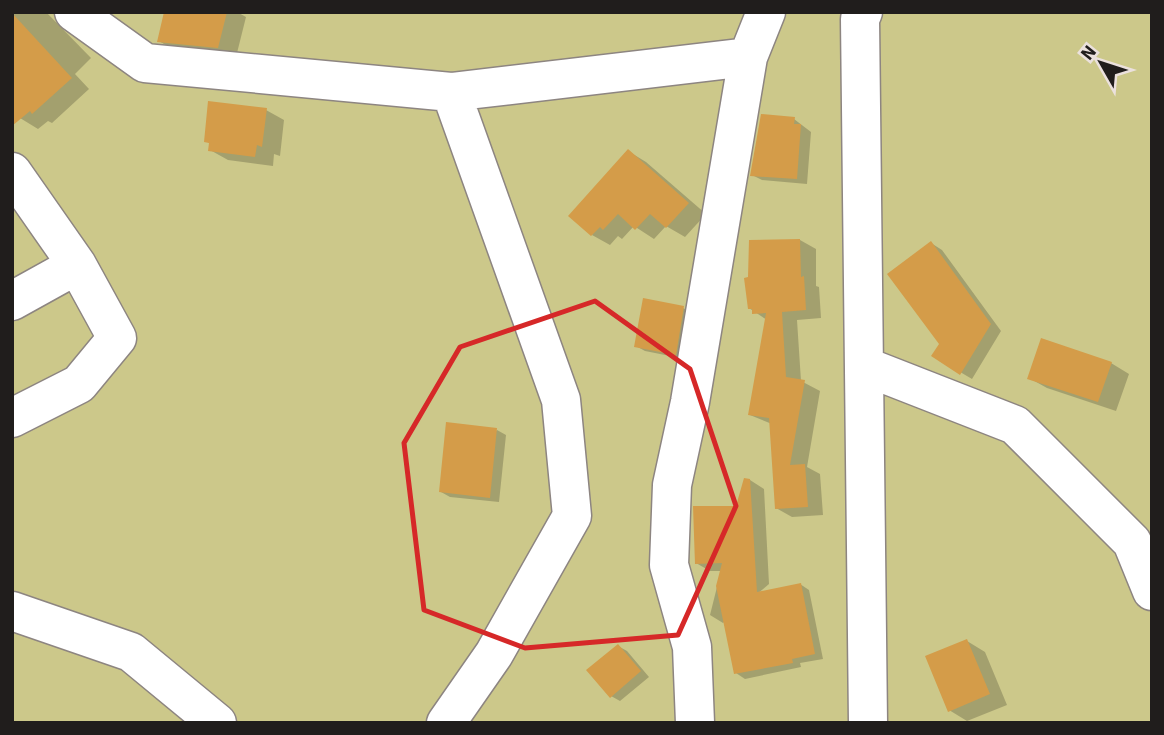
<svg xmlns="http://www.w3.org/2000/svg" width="1164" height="735" viewBox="0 0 1164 735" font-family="'Source Sans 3',sans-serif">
  <rect width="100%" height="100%" fill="#ebe1dd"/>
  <path fill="#ccc88a" d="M 12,12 L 1152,12 L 1152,723 L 12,723 Z"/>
  <path fill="#0003" d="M 12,12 L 46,12 L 91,58 L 75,74 L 89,89 L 52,123 L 48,121 L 38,129 L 20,118 Z
    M 166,12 L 237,12 L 246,17 L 236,57 L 177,52 L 159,41 Z
    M 266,110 L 284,120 L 280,156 L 274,154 L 273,166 L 228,160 L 210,150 L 211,144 L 206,141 Z
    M 794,119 L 811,132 L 807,184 L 762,180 L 752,175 Z
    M 628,151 L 646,162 L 706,214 L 685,237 L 666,226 L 654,239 L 634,226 L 622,239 L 618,236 L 610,245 L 592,235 Z
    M 800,240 L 816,249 L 816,286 L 819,287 L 821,318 L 797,320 L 801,381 L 820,391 L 807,467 L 820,474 L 823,515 L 792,517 L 776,508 L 772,424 L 750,415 L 767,320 L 749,308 Z
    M 931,243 L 942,250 L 1001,331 L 972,379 L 933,356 L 941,344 Z
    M 683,308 L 692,313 L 685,359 L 645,351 L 636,346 Z
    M 1111,363 L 1129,374 L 1116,411 L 1047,388 L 1029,378 Z
    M 497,430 L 506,435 L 499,502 L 450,497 L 441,492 Z
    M 750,480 L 764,489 L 769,584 L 723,623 L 710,615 L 721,571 L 710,571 L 696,563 L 738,508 Z
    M 800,584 L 809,590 L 823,659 L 800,663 L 801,667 L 745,679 L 736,673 Z
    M 967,641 L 985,652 L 1007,705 L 967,721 L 949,710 Z
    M 618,646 L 627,651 L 649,677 L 620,701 L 611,696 Z"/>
  <path fill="#d49c49" d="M 164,12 L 227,12 L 218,48 L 157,42 Z
    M 12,13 L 72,78 L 32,114 L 30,111 L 12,126 Z
    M 208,101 L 267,108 L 262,147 L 257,145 L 255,157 L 208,151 L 209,143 L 204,142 Z
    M 761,114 L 795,117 L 794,124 L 801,124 L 797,179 L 750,176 Z
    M 628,149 L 689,203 L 666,228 L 650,214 L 635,230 L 618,214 L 603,230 L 600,227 L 591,236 L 568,216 Z
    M 800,239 L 801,277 L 804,276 L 806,310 L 782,312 L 786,377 L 805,380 L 790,465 L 805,464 L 808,507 L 775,509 L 769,418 L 748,415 L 766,313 L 752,314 L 752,309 L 748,309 L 744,278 L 748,277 L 749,240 Z
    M 931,241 L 991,324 L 960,375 L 931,356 L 939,344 L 887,274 Z
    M 643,298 L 684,306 L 676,355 L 634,347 Z
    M 1041,338 L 1112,362 L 1098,402 L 1027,379 Z
    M 446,422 L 497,428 L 490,498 L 439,492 Z
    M 744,478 L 750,479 L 757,592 L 801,583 L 815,654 L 792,659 L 793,663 L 734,674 L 716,586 L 722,563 L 695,564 L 693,506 L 736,506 Z
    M 967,639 L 990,694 L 948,712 L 925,656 Z
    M 618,644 L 641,671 L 610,698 L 586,670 Z"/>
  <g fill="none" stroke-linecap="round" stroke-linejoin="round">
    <g stroke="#8d8581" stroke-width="41">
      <path id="street" d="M 74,12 L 145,63 L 451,92 L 748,57
        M 863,12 L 860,19 L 868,723
        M 12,172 L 77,265 L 117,338 L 79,384 L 12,418
        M 12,301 L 77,265
        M 864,366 L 1015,425 L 1132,542 L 1152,591
        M 12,611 L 131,652 L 217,723
        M 446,723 L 494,654 L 572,516 L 561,400 L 451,92
        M 695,723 L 692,647 L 669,565 L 672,485 L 690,402 L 748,57 L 766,12"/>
    </g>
    <use href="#street" stroke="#fff" stroke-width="38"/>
  </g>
  <path fill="none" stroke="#d62828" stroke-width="5" stroke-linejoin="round" d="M 595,301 L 690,369 L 736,506 L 678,635 L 525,648 L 424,610 L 404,443 L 460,347 Z"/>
  <rect width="1164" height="735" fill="none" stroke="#201d1c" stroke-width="28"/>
  <g transform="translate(1101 63) rotate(309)" stroke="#ebe1dd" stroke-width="5" paint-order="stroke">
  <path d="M0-5L12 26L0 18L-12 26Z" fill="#201d1c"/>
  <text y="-10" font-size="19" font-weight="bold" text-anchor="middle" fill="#201d1c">N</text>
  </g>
</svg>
